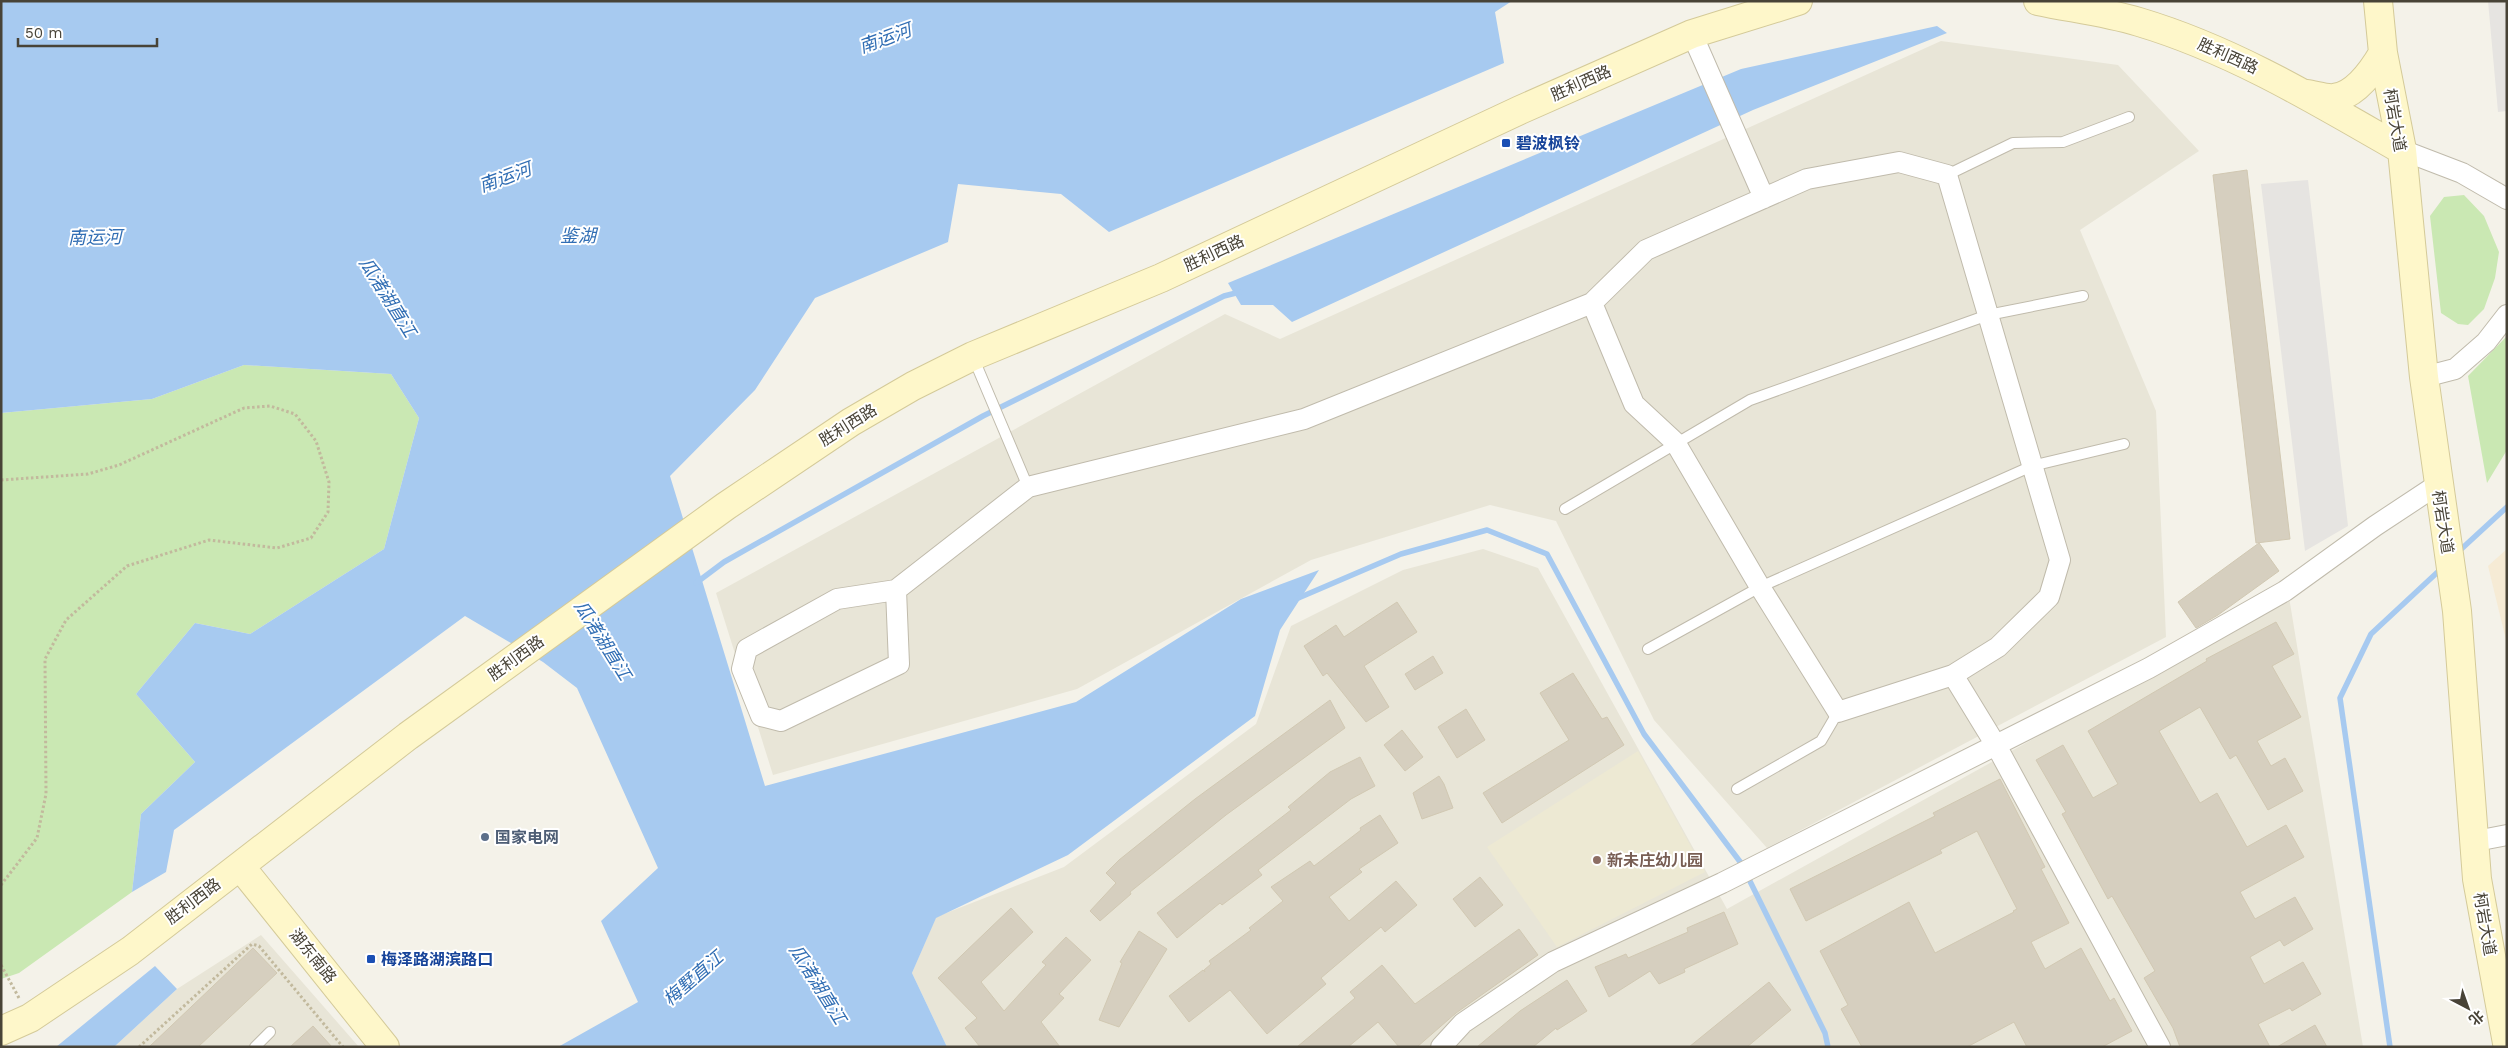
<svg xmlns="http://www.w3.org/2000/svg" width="2508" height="1048" viewBox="0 0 2508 1048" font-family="'Work Sans','Noto Sans SC',sans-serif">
  <rect width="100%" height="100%" fill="#f4f2e9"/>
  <path fill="#e8e5d7" d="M 1941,41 L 2118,65 L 2199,151 L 2080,230 L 2156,411 L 2166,637 L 1767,848 L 1654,720 L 1556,521 L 1490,505 L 1311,560 L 1077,689 L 773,775 L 716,593 L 1225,314 L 1280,339 Z
    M 1483,549 L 1538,568 L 1727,909 L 2289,597 L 2363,1047 L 947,1047 L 912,973 L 936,917 L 1064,867 L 1256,724 L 1291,626 L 1403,570 Z
    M 261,935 L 359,1047 L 114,1047 L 177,989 Z"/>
  <path fill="#f6ebd5" d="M 2507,549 L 2507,644 L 2488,566 Z"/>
  <path fill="#ede9d3" d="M 1638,751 L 1705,872 L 1557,947 L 1487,847 Z"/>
  <path fill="#cae8b3" d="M 2464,195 L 2484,216 L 2499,252 L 2495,278 L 2484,309 L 2468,325 L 2458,324 L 2441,313 L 2430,216 L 2444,197 Z
    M 2507,336 L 2507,450 L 2487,483 L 2468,376 Z
    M 244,365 L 391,374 L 419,418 L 384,549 L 250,634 L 195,623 L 136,694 L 195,762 L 141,814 L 132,892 L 19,973 L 1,979 L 1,413 L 152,399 Z"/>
  <path fill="#e6e4e1" d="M 2488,1 L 2507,1 L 2507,111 L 2498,112 Z
    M 2308,180 L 2348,526 L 2305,551 L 2261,184 Z"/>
  <path fill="#a7caf0" d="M 1,1 L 1512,1 L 1495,12 L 1504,63 L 1109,232 L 1061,194 L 958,184 L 948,242 L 815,298 L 755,390 L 670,476 L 765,786 L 1076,702 L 1241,599 L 1319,570 L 1280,630 L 1255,716 L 1068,855 L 936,918 L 912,973 L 947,1047 L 558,1047 L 638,1002 L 601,921 L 658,868 L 577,688 L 543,662 L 465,616 L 174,830 L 166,872 L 132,892 L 141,814 L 195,762 L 136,694 L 195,623 L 250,634 L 384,549 L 419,418 L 391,374 L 244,365 L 152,399 L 1,413 Z
    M 1937,26 L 1947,33 L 1753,110 L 1292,322 L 1273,305 L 1241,305 L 1228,283 L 1741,69 Z
    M 155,966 L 177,989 L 114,1047 L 56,1047 Z"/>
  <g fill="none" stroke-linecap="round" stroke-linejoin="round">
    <path stroke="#a7caf0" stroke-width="5.5" d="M 2457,553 L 2507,507
      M 696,583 L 724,562 L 983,416 L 1224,296 L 1240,292
      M 1296,599 L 1401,554 L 1487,530 L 1547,554 L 1644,734 L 1741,863 L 1825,1033 L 1828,1047
      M 2390,1047 L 2340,698 L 2371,634 L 2442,568"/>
  </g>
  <path fill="#d6cfbf" stroke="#d1c8b2" d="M 2247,170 L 2290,539 L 2256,543 L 2213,175 Z
    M 2259,543 L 2279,571 L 2218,615 L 2196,628 L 2178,602 Z
    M 1397,602 L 1417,632 L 1364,666 L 1389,707 L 1366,722 L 1327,673 L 1323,676 L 1304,646 L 1336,625 L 1344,637 Z
    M 2276,622 L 2294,654 L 2272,666 L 2301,717 L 2257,741 L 2271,766 L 2285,758 L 2303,791 L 2268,810 L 2236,755 L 2230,759 L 2200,707 L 2159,731 L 2200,803 L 2217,793 L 2247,847 L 2286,825 L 2304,857 L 2240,892 L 2255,919 L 2295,897 L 2313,929 L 2284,946 L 2280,940 L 2250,957 L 2264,984 L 2303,962 L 2321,994 L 2292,1011 L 2290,1008 L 2258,1024 L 2270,1047 L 2180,1047 L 2173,1028 L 2144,978 L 2155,971 L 2112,896 L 2108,899 L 2062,814 L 2066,812 L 2036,760 L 2063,745 L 2093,798 L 2118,784 L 2088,731 L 2207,661 L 2206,659 Z
    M 1433,656 L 1443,673 L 1415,690 L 1405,674 Z
    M 1573,673 L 1602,719 L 1607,717 L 1624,745 L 1502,823 L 1483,793 L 1569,740 L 1540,693 Z
    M 1330,700 L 1345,728 L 1226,815 L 1130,892 L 1131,894 L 1100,921 L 1090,911 L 1116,883 L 1106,873 L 1119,860 L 1195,799 Z
    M 1466,709 L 1485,740 L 1457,758 L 1438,727 Z
    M 1402,730 L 1423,757 L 1405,771 L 1384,745 Z
    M 1360,757 L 1375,786 L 1351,799 L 1258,870 L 1262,875 L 1222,905 L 1220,903 L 1177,938 L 1157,913 L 1291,810 L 1288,807 L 1330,772 Z
    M 1439,776 L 1444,784 L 1453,808 L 1422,819 L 1413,793 Z
    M 2000,779 L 2045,867 L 2041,869 L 2069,923 L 2031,942 L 2045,969 L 2081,948 L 2110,1001 L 2114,998 L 2132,1031 L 2102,1047 L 2027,1047 L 2014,1022 L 1967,1047 L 1862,1047 L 1841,1009 L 1848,1005 L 1820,951 L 1909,902 L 1935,953 L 2014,912 L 2013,911 L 2017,909 L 1977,831 L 1940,850 L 1942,853 L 1806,921 L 1790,889 L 1935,816 L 1933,813 Z
    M 1380,815 L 1398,843 L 1359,869 L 1362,872 L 1329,897 L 1349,921 L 1396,881 L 1417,905 L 1385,932 L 1381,927 L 1321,978 L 1326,984 L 1267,1034 L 1230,990 L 1189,1022 L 1169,996 L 1203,970 L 1205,972 L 1204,970 L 1211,964 L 1209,961 L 1251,930 L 1249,928 L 1283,901 L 1271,887 L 1310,861 L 1314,866 L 1361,830 L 1360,828 Z
    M 1480,877 L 1503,905 L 1475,927 L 1453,899 Z
    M 1011,908 L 1033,932 L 981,982 L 1004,1011 L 1046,965 L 1042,962 L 1066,937 L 1091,960 L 1059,994 L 1064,998 L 1041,1022 L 1060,1047 L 980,1047 L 965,1028 L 977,1018 L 938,978 Z
    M 1724,912 L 1738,944 L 1684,969 L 1685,972 L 1659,984 L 1650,971 L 1609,997 L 1595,967 L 1626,954 L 1628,958 L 1688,932 L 1687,928 Z
    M 1519,929 L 1538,955 L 1456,1013 L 1417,1047 L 1399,1047 L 1378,1022 L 1348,1047 L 1297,1047 L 1355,998 L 1350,992 L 1382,965 L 1415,1004 Z
    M 1139,931 L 1167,949 L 1119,1027 L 1099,1020 L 1122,963 L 1120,962 Z
    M 253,948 L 277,973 L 198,1047 L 149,1047 Z
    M 1567,980 L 1587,1011 L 1557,1030 L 1556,1028 L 1533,1047 L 1477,1047 L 1520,1011 Z
    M 1769,982 L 1791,1010 L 1747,1047 L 1689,1047 Z
    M 2315,1025 L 2327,1047 L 2277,1047 Z
    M 313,1026 L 332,1047 L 290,1047 Z"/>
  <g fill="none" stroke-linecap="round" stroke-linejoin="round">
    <g stroke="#c0bbac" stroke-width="12">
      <path id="lane" d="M 1947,175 L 2013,143 L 2063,142 L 2129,117
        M 973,357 L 1028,487
        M 1565,509 L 1750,400 L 1988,315 L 2083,296
        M 1648,649 L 1760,587 L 2032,466 L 2124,444
        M 1737,789 L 1821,741 L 1838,712
        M 255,1047 L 270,1032"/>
    </g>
    <g stroke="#c0bbac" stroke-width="22">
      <path id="street" d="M 1692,34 L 1764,198
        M 2402,150 L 2462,173 L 2507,199
        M 1899,162 L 1947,175 L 2060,560 L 2049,597 L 1998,647 L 1953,675 L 1838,712 L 1760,587 L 1675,442 L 1634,404 L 1592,303 L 1646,250 L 1807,179 Z
        M 2424,377 L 2455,369 L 2486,342 L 2507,315
        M 896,590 L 899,664 L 781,721 L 761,716 L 742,669 L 747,649 L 837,599 L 896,590 L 1028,487 L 1304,419 L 1592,303
        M 1953,675 L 1997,747 L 2160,1047
        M 2476,841 L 2507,835
        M 1441,1047 L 1463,1023 L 1553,962 L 1722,883 L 2149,668 L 2285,591 L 2375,526 L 2437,485"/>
    </g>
    <g stroke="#d4ca99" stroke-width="30">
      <path id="secondary" d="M 2038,1 C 2071,8 2106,12 2139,22 C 2233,50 2317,101 2402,150
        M 2378,1 L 2383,53 L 2402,150 L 2424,377 L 2457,611 L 2477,879 L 2507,1043
        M 2306,94 C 2315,95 2326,99 2334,98 C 2356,95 2373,70 2383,53
        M 240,866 L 385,1047
        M 1,1031 L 30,1018 L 130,951 L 408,736 L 726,506 L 851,422 L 913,386 L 973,356 L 1161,278 L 1520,110 L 1692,34 L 1798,1"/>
    </g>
    <path stroke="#c2b99d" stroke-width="3" stroke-dasharray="2.5 2.5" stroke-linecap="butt" d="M 1,480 L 88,474 L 119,465 L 244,408 L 270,406 L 295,414 L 316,441 L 329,482 L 328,512 L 311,538 L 277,548 L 209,540 L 127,566 L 66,620 L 45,659 L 46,794 L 37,838 L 1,885
      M 1,965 L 19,998
      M 139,1047 L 252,944 L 259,946 L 343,1047"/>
    <use href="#lane" stroke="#fff" stroke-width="10"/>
    <use href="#street" stroke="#fff" stroke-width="20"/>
    <use href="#secondary" stroke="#fef7ca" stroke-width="28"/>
  </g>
  <g fill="#1a4fb4" stroke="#fff" stroke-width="2">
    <rect x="1501" y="138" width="10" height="10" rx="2.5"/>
    <rect x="366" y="954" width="10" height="10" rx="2.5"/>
  </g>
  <circle fill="#5c6f8a" stroke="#fff" stroke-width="2" cx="485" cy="837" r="5"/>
  <circle fill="#8d6e63" stroke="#fff" stroke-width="2" cx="1597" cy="860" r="5"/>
  <g text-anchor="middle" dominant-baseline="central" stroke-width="4" stroke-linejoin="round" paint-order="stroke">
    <g font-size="16" fill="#484337" stroke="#fff">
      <text transform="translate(2228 56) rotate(24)">胜利西路</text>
      <text transform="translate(1581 83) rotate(-24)">胜利西路</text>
      <text transform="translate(2395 120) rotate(80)">柯岩大道</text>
      <text transform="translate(1214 253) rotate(-25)">胜利西路</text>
      <text transform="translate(848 425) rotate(-32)">胜利西路</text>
      <text transform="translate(2443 522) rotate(81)">柯岩大道</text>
      <text transform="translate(516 658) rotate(-36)">胜利西路</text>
      <text transform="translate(193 901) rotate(-37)">胜利西路</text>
      <text transform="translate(2485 924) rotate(80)">柯岩大道</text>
      <text transform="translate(313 956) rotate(51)">湖东南路</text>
    </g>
    <g font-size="16" font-weight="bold" fill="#164399" stroke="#fff" text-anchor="start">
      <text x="1516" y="143">碧波枫铃</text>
      <text x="381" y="959">梅泽路湖滨路口</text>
    </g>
    <g font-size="16" font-weight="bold" fill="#4e5e75" stroke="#fff" text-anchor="start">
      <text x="495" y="837">国家电网</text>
    </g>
    <g font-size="16" font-weight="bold" fill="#785e54" stroke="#fff" text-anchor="start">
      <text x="1607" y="860">新未庄幼儿园</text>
    </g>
    <g font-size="18" font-style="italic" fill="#316eb4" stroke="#fff">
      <text transform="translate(885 38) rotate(-20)">南运河</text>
      <text transform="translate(505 177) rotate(-20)">南运河</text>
      <text x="578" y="235">鉴湖</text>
      <text transform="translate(95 237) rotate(-1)">南运河</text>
      <text transform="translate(388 297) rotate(58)">瓜渚湖直江</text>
      <text transform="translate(603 640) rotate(58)">瓜渚湖直江</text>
      <text transform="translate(693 978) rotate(-41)">梅墅直江</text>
      <text transform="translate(818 984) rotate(58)">瓜渚湖直江</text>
    </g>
  </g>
  <rect width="2508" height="1048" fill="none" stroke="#484337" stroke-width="5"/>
  <g transform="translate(2468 1008) rotate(139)" stroke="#ffffff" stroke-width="4" paint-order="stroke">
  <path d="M0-4L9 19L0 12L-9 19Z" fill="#484337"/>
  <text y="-8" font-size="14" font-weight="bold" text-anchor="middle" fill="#484337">北</text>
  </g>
  <path d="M18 38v8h139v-8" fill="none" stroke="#484337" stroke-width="2.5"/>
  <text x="25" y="38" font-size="15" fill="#484337" stroke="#ffffff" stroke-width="4" paint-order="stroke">50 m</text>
</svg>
